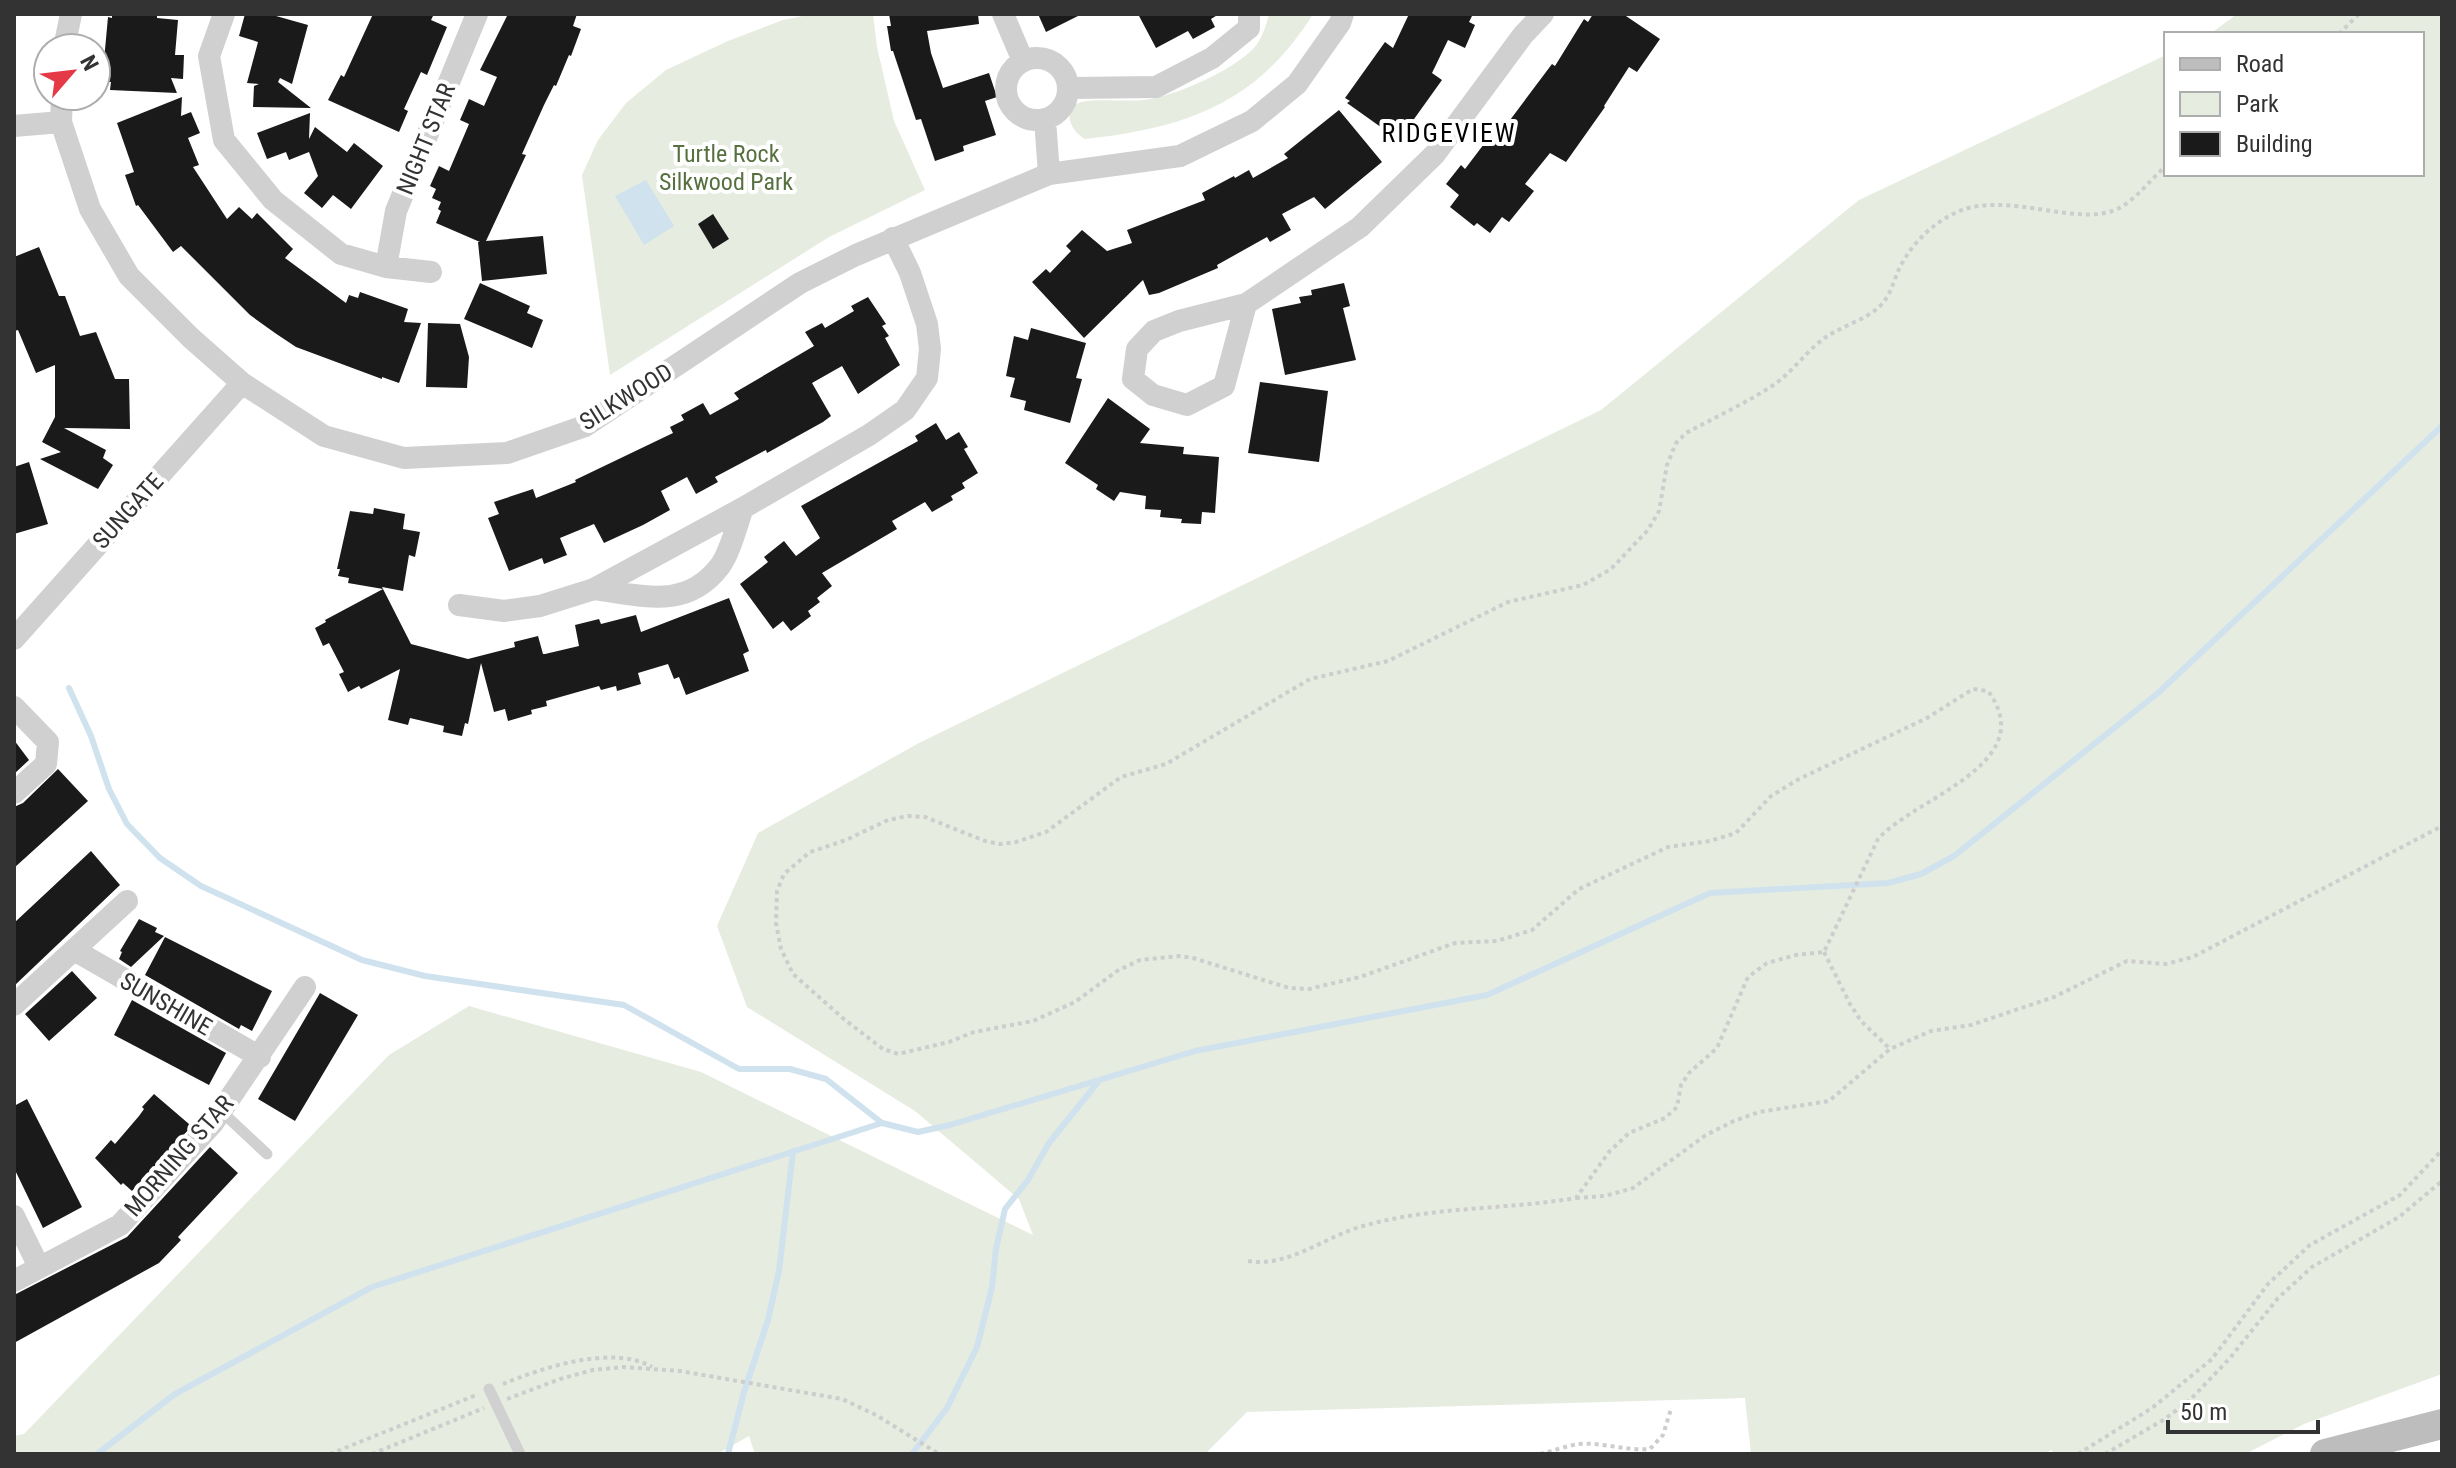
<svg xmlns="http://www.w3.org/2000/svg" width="2456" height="1468" viewBox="0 0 2456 1468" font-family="'Roboto Condensed',sans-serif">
  <rect width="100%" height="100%" fill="#fff"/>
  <path fill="#e6ecdf" d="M 812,14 L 873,14 L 877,47 L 894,121 L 925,190 L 829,237 L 610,375 L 582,175 L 598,140 L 626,103 L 666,70 L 728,41 L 783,20 Z
    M 1269,14 L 1313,14 C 1257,104 1185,128 1085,139 C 1071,132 1060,109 1081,102 C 1095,98 1127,102 1143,100 C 1174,97 1232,71 1254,48 C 1262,39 1266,26 1269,14 Z
    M 2237,14 L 2442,14 L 2442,1374 L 2304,1424 L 2245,1454 L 2055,1454 L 2051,1450 L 2045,1454 L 1751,1454 L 1745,1398 L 1247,1412 L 1205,1454 L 755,1454 L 749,1436 L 717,1454 L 14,1454 L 14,1436 L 24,1434 L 389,1055 L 469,1006 L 701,1072 L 1033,1235 L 1019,1199 L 915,1111 L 747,1007 L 717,926 L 758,833 L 919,743 L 1601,410 L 1859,200 L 2166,55 L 2166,174 L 2422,174 L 2422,34 L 2210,34 Z"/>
  <path fill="#cfe2ee" d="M 646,180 L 674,226 L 644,245 L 615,196 Z"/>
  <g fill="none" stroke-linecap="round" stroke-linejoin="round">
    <path stroke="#cfe2ee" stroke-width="6" d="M 69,688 L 91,736 L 109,789 L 127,824 L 160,858 L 201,886 L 362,960 L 425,976 L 624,1005 L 739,1069 L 790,1069 L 826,1079 L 882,1123 L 918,1132 L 950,1125 L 1195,1051 L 1487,995 L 1710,893 L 1888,883 L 1921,874 L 1954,856 L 2158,693 L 2442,426
      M 97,1454 L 175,1394 L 372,1287 L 882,1123
      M 728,1454 L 744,1392 L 768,1320 L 779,1271 L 793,1151
      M 912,1454 L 947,1408 L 977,1347 L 992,1287 L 996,1249 L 1005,1209 L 1028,1180 L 1049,1143 L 1098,1082"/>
  </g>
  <path fill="#1a1a1a" d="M 112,14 L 157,14 L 157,18 L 178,20 L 175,55 L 184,55 L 183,79 L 171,78 L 177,93 L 110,90 L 111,82 L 102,82 L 108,17 L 112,18 Z
    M 245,14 L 269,14 L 308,25 L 292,84 L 280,78 L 278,82 L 311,108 L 253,107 L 254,86 L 259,84 L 247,83 L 258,42 L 239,36 Z
    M 373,14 L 434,14 L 431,20 L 447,27 L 427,75 L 421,72 L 404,109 L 408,111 L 399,132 L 328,100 L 341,75 L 344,77 Z
    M 508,14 L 577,14 L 573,26 L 581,29 L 571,56 L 569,55 L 556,86 L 554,85 L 544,105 L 522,154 L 526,155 L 486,241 L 543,236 L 547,274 L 482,281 L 478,242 L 480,242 L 436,223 L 441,211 L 438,209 L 441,202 L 432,198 L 436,189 L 430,186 L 439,166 L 449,171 L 469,124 L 460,120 L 469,99 L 484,106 L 497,77 L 480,70 Z
    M 889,14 L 978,14 L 979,24 L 927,31 L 931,53 L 943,88 L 989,73 L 997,97 L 985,101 L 996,135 L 963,146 L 964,151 L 935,161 L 921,119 L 916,120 L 893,51 L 891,51 L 887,26 L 891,26 Z
    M 1038,14 L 1082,14 L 1046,32 Z
    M 1138,14 L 1219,14 L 1211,19 L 1215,27 L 1193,39 L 1188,31 L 1156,48 Z
    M 1409,14 L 1473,14 L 1469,22 L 1475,25 L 1465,48 L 1448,40 L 1432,73 L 1442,80 L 1399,140 L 1347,103 L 1350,101 L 1345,98 L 1385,42 L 1393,48 Z
    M 1593,14 L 1623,14 L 1660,39 L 1637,72 L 1629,67 L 1604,106 L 1605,107 L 1566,162 L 1550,153 L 1525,184 L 1534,191 L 1509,222 L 1502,217 L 1490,233 L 1477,223 L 1474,226 L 1450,207 L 1459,195 L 1446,184 L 1461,165 L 1465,169 L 1487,140 L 1492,144 L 1552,64 L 1555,66 L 1584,19 L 1588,22 Z
    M 182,97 L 181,116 L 191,112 L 200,133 L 188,138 L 199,165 L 193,167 L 227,219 L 239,207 L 252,219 L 257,213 L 293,249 L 285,258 L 346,303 L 349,295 L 358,298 L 360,292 L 408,309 L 404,322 L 421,323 L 399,383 L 382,377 L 382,379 L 296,347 L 275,333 L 250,315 L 181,246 L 173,252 L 138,205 L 136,206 L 125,175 L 134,172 L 117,123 Z
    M 1339,110 L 1382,162 L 1325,209 L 1314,197 L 1282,214 L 1291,230 L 1270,242 L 1267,237 L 1217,265 L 1218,268 L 1159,293 L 1149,295 L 1143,280 L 1084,338 L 1032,282 L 1046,269 L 1050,273 L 1071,251 L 1066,246 L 1082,230 L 1107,251 L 1132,243 L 1127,230 L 1205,200 L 1202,193 L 1234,176 L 1235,178 L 1249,170 L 1253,178 L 1288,158 L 1284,154 Z
    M 310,113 L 309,139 L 315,127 L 347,152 L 354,143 L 383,166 L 351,209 L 333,195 L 322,208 L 304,193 L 318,176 L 309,152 L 289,160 L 286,152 L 267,159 L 257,133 Z
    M 713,214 L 729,239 L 713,249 L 698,224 Z
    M 39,247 L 59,296 L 65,296 L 80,336 L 96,332 L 115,379 L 129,379 L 130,429 L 64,428 L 106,450 L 103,458 L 113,465 L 98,489 L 40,459 L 61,452 L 42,442 L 55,417 L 55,365 L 36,373 L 18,330 L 14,331 L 14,257 Z
    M 480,283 L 530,306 L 527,313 L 543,320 L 532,348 L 464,319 Z
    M 1344,283 L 1350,306 L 1343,308 L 1356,360 L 1285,375 L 1272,309 L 1301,303 L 1299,297 L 1312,295 L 1311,290 Z
    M 868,297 L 886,324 L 882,326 L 889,336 L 885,338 L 900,365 L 858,394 L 842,366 L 812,383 L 831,416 L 823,422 L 767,453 L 766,450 L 715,477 L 718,482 L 696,494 L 687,477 L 661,491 L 670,510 L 643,525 L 604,543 L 594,524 L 560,538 L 567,555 L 544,564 L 542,558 L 509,571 L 488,518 L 499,514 L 494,502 L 533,489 L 536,498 L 576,482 L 575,480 L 673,433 L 670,427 L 684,420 L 681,415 L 703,403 L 710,415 L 739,399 L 734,393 L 814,346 L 805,332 L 822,323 L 825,328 L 854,311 L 851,306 Z
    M 428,323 L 460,324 L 469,357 L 467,388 L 426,387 Z
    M 1031,328 L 1086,343 L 1076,378 L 1082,379 L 1070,423 L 1024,410 L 1026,401 L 1010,397 L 1015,378 L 1006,376 L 1014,336 L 1028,340 Z
    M 1260,382 L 1328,391 L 1319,462 L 1248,453 Z
    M 1108,398 L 1150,429 L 1140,443 L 1184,447 L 1183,454 L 1219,457 L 1215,513 L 1202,512 L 1201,524 L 1181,523 L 1182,519 L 1160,517 L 1161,510 L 1145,509 L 1146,496 L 1120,492 L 1114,501 L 1096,489 L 1098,485 L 1065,463 Z
    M 936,423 L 946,440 L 959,432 L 968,447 L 964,449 L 978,473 L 962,483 L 965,488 L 951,496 L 953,500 L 932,512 L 925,502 L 892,521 L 897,529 L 822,573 L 832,586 L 817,598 L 820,602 L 808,611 L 811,616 L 791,631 L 783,621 L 773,629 L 740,584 L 768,562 L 764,557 L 784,541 L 796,556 L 820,538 L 801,506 L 918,441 L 915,436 Z
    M 29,462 L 48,524 L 14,534 L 14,467 Z
    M 374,508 L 405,514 L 403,529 L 420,532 L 415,557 L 409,555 L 403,591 L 382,587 L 411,644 L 468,659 L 515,647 L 514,642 L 538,636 L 543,654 L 545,654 L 579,646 L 575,625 L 599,619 L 601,624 L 636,615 L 641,632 L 729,598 L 749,651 L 743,654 L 749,671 L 686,695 L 679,677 L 674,679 L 668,664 L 638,673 L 641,684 L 617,691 L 616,686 L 601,690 L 599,686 L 546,701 L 547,706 L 531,710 L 532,714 L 508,721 L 505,709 L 494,712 L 481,663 L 468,724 L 465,723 L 462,736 L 443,732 L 444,726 L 410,718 L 408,725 L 388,720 L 400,669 L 361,689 L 359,686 L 348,692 L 339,674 L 344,672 L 329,643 L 323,646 L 315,628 L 326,622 L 325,620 L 383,589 L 348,583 L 349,578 L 338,576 L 340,569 L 337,569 L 350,511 L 373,514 Z
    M 14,740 L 29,760 L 14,774 Z
    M 58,769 L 88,801 L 14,868 L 14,807 L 23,803 Z
    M 91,851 L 120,885 L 14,986 L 14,923 Z
    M 139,919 L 157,928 L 155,932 L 164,936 L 131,967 L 119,959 L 122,952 L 120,951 Z
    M 165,937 L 272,991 L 252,1031 L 241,1025 L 239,1029 L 145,975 Z
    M 72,971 L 97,998 L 49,1041 L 25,1014 Z
    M 320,993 L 358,1015 L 295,1121 L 258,1099 Z
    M 132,1000 L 226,1053 L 209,1085 L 114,1035 Z
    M 154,1094 L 189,1124 L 190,1128 L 132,1191 L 123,1183 L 121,1185 L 95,1158 L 111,1140 L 115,1144 L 139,1116 L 144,1109 L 142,1107 Z
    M 27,1099 L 82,1207 L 43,1228 L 14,1168 L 14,1106 Z
    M 210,1147 L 238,1173 L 178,1237 L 181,1240 L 159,1263 L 14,1343 L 14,1295 L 127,1237 Z"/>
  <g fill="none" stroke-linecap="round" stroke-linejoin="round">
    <path stroke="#cdcdcd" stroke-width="4" stroke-dasharray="4 4" stroke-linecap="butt" d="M 2339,34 L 2359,14
      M 1824,952 L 1850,1004 L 1861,1021 L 1890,1049
      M 1576,1198 L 1605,1196 L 1633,1188 L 1706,1135 L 1734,1121 L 1759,1112 L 1829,1101 L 1890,1049 L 1931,1031 L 1971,1025 L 2054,997 L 2127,961 L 2166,964 L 2193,957 L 2442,826
      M 1248,1261 C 1288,1268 1326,1236 1363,1226 C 1433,1206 1505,1210 1576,1198 L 1609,1152 L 1629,1133 L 1665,1118 L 1677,1107 L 1681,1085 L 1689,1073 L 1717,1048 L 1748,977 L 1767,963 L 1796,955 L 1824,952 L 1878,839 C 1914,798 2042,764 1988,691 L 1973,689 L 1927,718 L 1799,779 L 1771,796 L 1736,833 L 1710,841 L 1668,847 L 1579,889 L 1532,930 L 1497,941 L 1455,943 L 1360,977 L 1325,985 L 1309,989 L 1289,988 L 1193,958 L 1179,956 L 1140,960 L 1117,971 L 1075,1002 L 1033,1021 L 974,1032 L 949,1042 L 898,1054 L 883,1049 L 845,1020 L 793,974 L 781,949 L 776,923 L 777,891 L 784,874 L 810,852 L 846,840 L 888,820 L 908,816 L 925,817 L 985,841 L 1000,844 L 1016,842 L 1046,832 L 1121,777 L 1166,764 L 1310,679 L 1388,661 L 1508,602 L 1583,585 L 1611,569 L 1648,530 L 1659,511 L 1667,465 L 1676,443 L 1686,433 C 1714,418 1744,404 1772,386 C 1792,373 1806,351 1826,337 C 1842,326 1865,320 1879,307 C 1892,295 1893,280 1901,265 C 1913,243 1931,225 1953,214 C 2004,187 2080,231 2121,207 C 2138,197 2151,179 2166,166
      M 503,1384 C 542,1368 612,1344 652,1367
      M 507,1399 L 560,1379 L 593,1370 L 623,1367 L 680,1371 L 842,1399 L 876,1415 L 939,1454
      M 330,1454 L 476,1395
      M 372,1454 L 484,1408
      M 1540,1454 C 1553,1451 1566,1446 1578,1444 C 1602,1442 1626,1451 1650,1449 L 1663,1435 L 1671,1409
      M 2078,1454 L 2152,1408 L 2212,1359 L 2268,1284 L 2310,1245 L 2400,1195 L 2442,1150
      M 2105,1454 L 2165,1419 L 2191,1399 L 2230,1358 L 2278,1298 L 2312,1267 L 2399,1217 L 2442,1181"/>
    <path stroke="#d0d0d0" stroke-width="11" d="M 221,1111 L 267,1154
      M 489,1389 L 520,1454"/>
    <path stroke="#d0d0d0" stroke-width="22" d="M 224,14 L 209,56 L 224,140 L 273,200 L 341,254 L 386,267 L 431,272
      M 1003,14 L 1023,61
      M 64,48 L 71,14
      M1006 89a31 31 0 1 1 62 0a31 31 0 1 1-62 0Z
      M 1069,88 L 1156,87 L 1212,58 L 1249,28 L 1249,14
      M 62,96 L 61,122 L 90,209 L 129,276 L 191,338 L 242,383 L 324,436 L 404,458 L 507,453 L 585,426 L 800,283 L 856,255 L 1049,174 L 1180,156 L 1252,121 L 1297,84 L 1340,23 L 1343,14
      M 1045,119 L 1049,174
      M 14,126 L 61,122
      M 386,267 L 396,211 L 477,14
      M 1246,304 L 1224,386 L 1187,405 L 1153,395 L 1133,379 L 1137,349 L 1154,331 L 1179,321 L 1246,304 L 1360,227 L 1435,154 L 1523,35 L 1543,14
      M 594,589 C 641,595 686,611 720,566 C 730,553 737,524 743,508
      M 459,605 L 504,611 L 540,606 L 594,589 L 743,508 L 869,435 L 905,410 L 927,378 L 930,349 L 927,324 L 910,273 L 893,238
      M 14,639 L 242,383
      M 14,707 L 48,742 L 46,764 L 14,793
      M 74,950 L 260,1057
      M 14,1005 L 127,901
      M 14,1216 L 39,1267
      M 14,1281 L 120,1225 L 213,1123 L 305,987"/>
    <path stroke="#bdbdbd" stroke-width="30" d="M 2325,1454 L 2442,1424"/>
  </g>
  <g text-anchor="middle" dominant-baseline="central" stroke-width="8" stroke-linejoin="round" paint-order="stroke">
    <g font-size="24" fill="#333" stroke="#fff">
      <text transform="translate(426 139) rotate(-68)">NIGHT STAR</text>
      <text transform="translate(626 397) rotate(-32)">SILKWOOD</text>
      <text transform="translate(128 511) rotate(-48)">SUNGATE</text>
      <text transform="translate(166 1004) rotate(30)">SUNSHINE</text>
      <text transform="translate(179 1156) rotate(-49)">MORNING STAR</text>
    </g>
    <g font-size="24" fill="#56703f" stroke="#fff">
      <text x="726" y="154">Turtle Rock<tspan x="726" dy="28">Silkwood Park</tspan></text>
    </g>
    <g font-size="26" letter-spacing="2" fill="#000" stroke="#fff">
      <text x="1449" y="133">RIDGEVIEW</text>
    </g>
  </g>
  <rect width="2456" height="1468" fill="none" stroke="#333333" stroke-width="32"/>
  <rect x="2164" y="32" width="260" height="144" fill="#ffffff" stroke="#adadad" stroke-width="2"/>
  <rect x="2180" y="58" width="40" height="12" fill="#bdbdbd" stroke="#adadad" stroke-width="2"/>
  <text x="2236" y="72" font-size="24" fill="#333333">Road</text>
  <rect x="2180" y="92" width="40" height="24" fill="#e6ecdf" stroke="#adadad" stroke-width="2"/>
  <text x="2236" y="112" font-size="24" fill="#333333">Park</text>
  <rect x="2180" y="132" width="40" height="24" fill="#1a1a1a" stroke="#adadad" stroke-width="2"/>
  <text x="2236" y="152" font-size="24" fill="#333333">Building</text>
  <g transform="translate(72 72) rotate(62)"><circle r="38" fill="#ffffff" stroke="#adadad" stroke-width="2"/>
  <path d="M0-6L14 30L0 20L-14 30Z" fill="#e63946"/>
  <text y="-12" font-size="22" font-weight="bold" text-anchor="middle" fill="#333333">N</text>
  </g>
  <path d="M2168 1420v12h150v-12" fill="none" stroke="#333333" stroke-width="4"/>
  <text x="2180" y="1420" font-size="24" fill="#333333" stroke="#ffffff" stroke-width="6" paint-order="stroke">50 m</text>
</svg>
